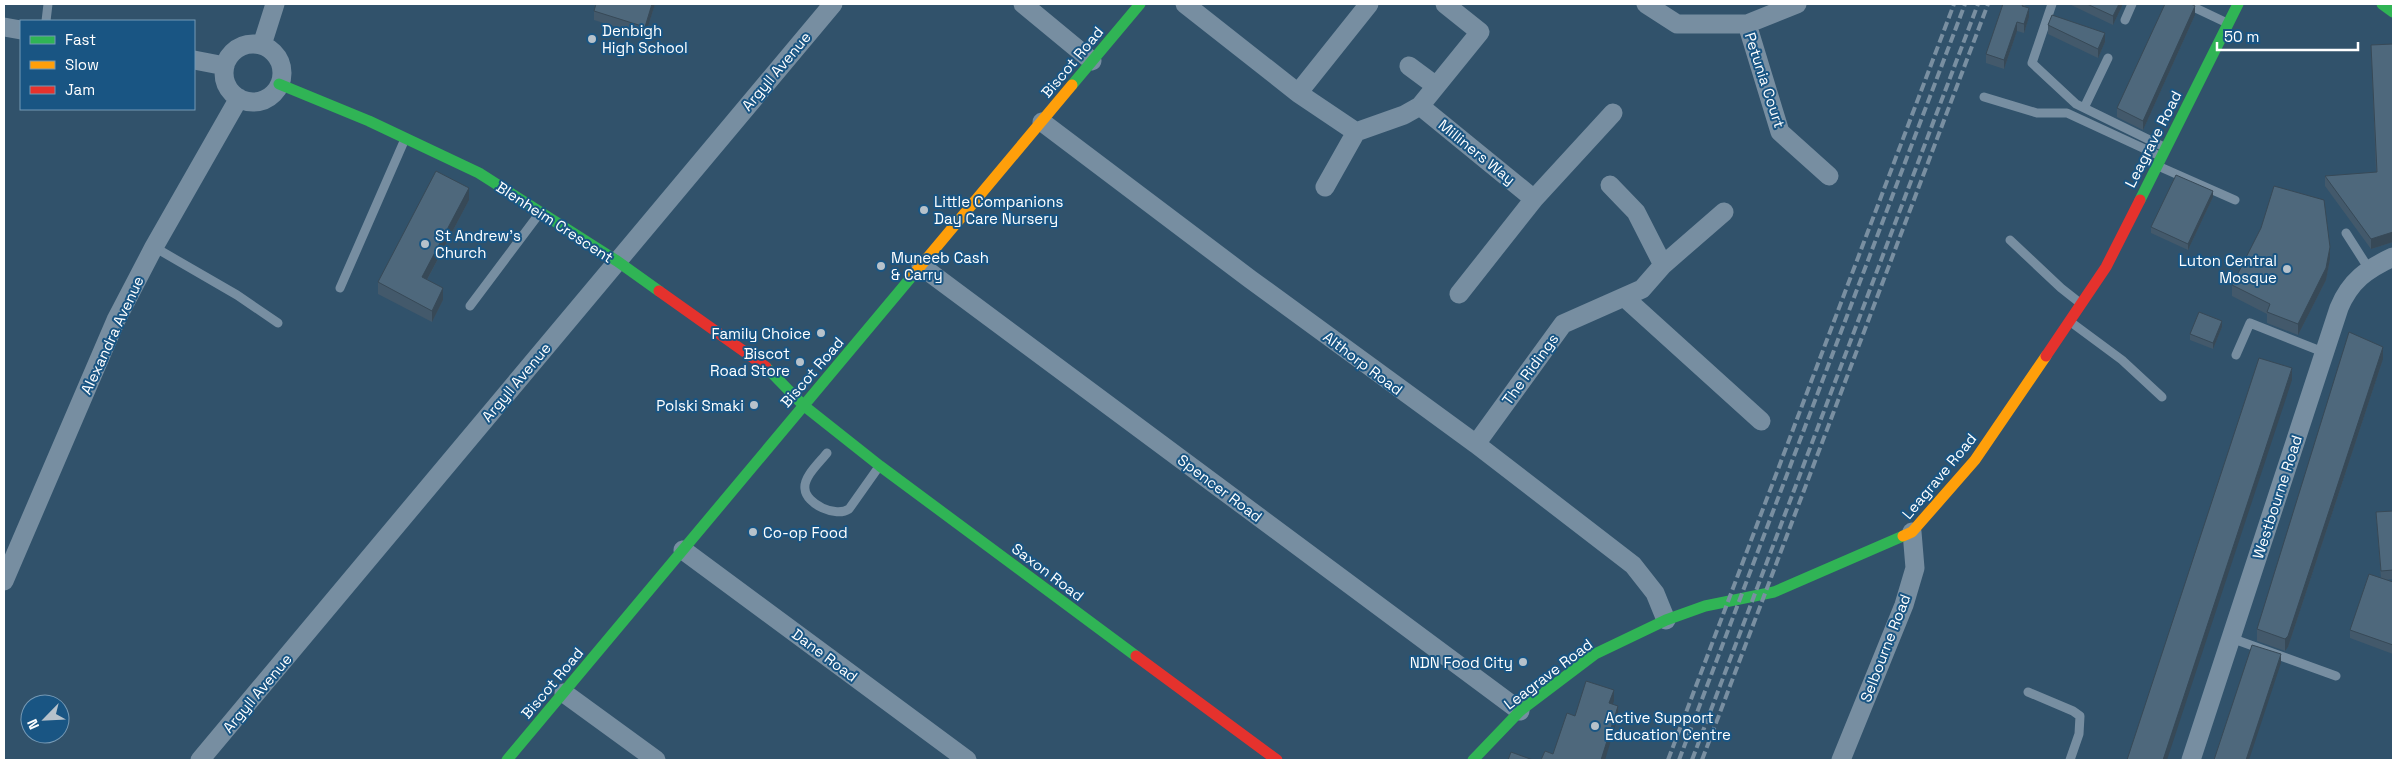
<svg xmlns="http://www.w3.org/2000/svg" width="2397" height="764" viewBox="0 0 2397 764" font-family="'Space Grotesk',sans-serif">
  <rect width="100%" height="100%" fill="#31526b"/>
  <g fill="none" stroke-linecap="round" stroke-linejoin="round">
    <path stroke="#778ea1" stroke-width="9" d="M 2052,4 L 2032,63 L 2076,104 L 2164,147
      M 2187,4 L 2225,22
      M 2125,20 L 2132,4
      M 46,21 L 48,4
      M 1984,97 L 2037,113 L 2067,113 L 2160,156
      M 2084,108 L 2108,58
      M 2158,166 L 2235,200
      M 2346,233 L 2369,269
      M 2010,240 L 2061,288 L 2080,303
      M 154,247 L 237,295 L 278,323
      M 340,288 L 405,139
      M 470,306 L 539,214
      M 2072,323 L 2122,360 L 2162,397
      M 2236,355 L 2250,323 L 2323,352
      M 827,453 C 820,462 803,477 805,489 C 806,504 836,518 849,509 L 878,468
      M 2231,638 L 2336,676
      M 2028,692 L 2073,711 L 2080,716 L 2079,734 L 2070,760"/>
    <path stroke="#778ea1" stroke-width="19" d="M 1023,4 L 1092,61
      M 1185,4 L 1298,93 L 1356,132 L 1404,115 L 1420,106 L 1480,32 L 1445,4
      M 1646,4 L 1677,24 L 1747,24 L 1797,4
      M 1747,24 L 1780,132 L 1829,176
      M 4,27 L 21,30
      M224 73a29 29 0 1 1 58 0a29 29 0 1 1-58 0Z
      M 262,45 L 275,4
      M 194,60 L 225,66
      M 1409,66 L 1436,86
      M 1298,93 L 1369,4
      M 1420,106 L 1534,199
      M 1042,122 L 1250,279 L 1476,444 L 1633,565 L 1655,593 L 1666,620
      M 1610,185 L 1636,212 L 1663,265
      M 1325,187 L 1356,132
      M 921,266 L 1520,711
      M 1459,294 L 1534,199 L 1613,113
      M 1624,297 L 1761,421
      M 1476,444 L 1563,324 L 1642,289 L 1663,265 L 1724,212
      M 683,550 L 967,760
      M 4,581 L 116,320 L 154,247 L 239,98
      M 564,693 L 656,760
      M 200,760 L 833,4
      M 1841,760 L 1904,605 L 1915,568 L 1912,532
      M 2191,760 L 2339,308 C 2350,281 2367,269 2393,257"/>
    <path stroke="#30b455" stroke-width="11" d="M 2382,4 L 2393,12
      M 279,84 L 369,121 L 479,173 L 617,261 L 659,291
      M 1072,85 L 1140,4
      M 2140,200 L 2238,4
      M 766,367 L 803,405 L 880,466 L 1136,656
      M 507,760 L 913,275
      M 1473,760 L 1520,711 L 1595,654 L 1666,620 L 1705,606 L 1774,592 L 1903,536"/>
    <path stroke="#ff9f0a" stroke-width="11" d="M 913,275 L 1072,85
      M 1903,536 L 1912,532 L 1975,460 L 2046,356"/>
    <path stroke="#e5322d" stroke-width="11" d="M 659,291 L 766,367
      M 2046,356 L 2106,267 L 2140,200
      M 1136,656 L 1277,760"/>
    <path stroke="#798fa1" stroke-width="4" stroke-dasharray="9 4" stroke-linecap="butt" d="M 1668,760 L 1954,4
      M 1679,760 L 1965,4
      M 1692,760 L 1978,4
      M 1702,760 L 1988,4"/>
  </g>
  <path fill="#43596b" d="M 655,4 L 645,36 L 594,20 L 594,11 Z
    M 2003,4 L 2026,4 L 2025,7 L 2029,17 L 2024,33 L 2017,31 L 2004,69 L 1986,63 L 1986,54 Z
    M 2069,4 L 2122,4 L 2122,6 L 2113,25 Z
    M 2195,15 L 2143,130 L 2117,117 L 2117,108 Z
    M 2048,25 L 2105,42 L 2098,58 L 2048,34 Z
    M 2393,44 L 2393,242 L 2371,249 L 2325,186 L 2325,176 L 2376,173 L 2371,45 Z
    M 2213,197 L 2188,250 L 2151,233 L 2151,227 Z
    M 469,200 L 427,280 L 443,300 L 432,322 L 378,294 L 378,282 Z
    M 2330,259 L 2326,280 L 2298,335 L 2267,323 L 2267,314 L 2232,296 L 2232,285 Z
    M 2222,327 L 2213,349 L 2190,340 L 2190,334 Z
    M 2383,359 L 2288,647 L 2285,651 L 2257,641 L 2257,629 Z
    M 2393,511 L 2393,579 L 2385,580 L 2393,582 L 2393,654 L 2350,638 L 2350,630 L 2381,578 L 2376,512 Z"/>
  <path fill="#374957" d="M 652,4 L 655,4 L 645,36 L 645,27 Z
    M 2119,4 L 2122,4 L 2122,6 L 2113,25 L 2113,16 Z
    M 2195,6 L 2195,15 L 2143,130 L 2143,121 Z
    M 2029,8 L 2029,17 L 2024,33 L 2024,24 Z
    M 2017,22 L 2017,31 L 2004,69 L 2004,60 Z
    M 2105,33 L 2105,42 L 2098,58 L 2098,49 Z
    M 469,188 L 469,200 L 422,289 L 422,277 Z
    M 2213,191 L 2213,197 L 2188,250 L 2188,244 Z
    M 2393,232 L 2393,242 L 2371,249 L 2371,239 Z
    M 2330,247 L 2330,259 L 2326,280 L 2298,335 L 2298,324 Z
    M 443,288 L 443,300 L 432,322 L 432,311 Z
    M 2222,321 L 2222,327 L 2213,349 L 2213,343 Z
    M 2383,347 L 2383,359 L 2288,647 L 2285,651 L 2285,639 Z
    M 2292,368 L 2292,380 L 2167,760 L 2163,760 Z
    M 2281,654 L 2281,663 L 2249,760 L 2246,760 Z
    M 1614,690 L 1614,701 L 1609,714 L 1609,703 Z
    M 1618,706 L 1618,717 L 1605,760 L 1601,760 Z"/>
  <path fill="#4e687c" stroke="#374957" d="M 596,4 L 652,4 L 645,27 L 594,11 Z
    M 2003,4 L 2023,4 L 2022,6 L 2029,8 L 2024,24 L 2017,22 L 2004,60 L 1986,54 Z
    M 2087,4 L 2119,4 L 2113,16 Z
    M 2165,4 L 2191,4 L 2195,6 L 2143,121 L 2117,108 Z
    M 2052,15 L 2105,33 L 2098,49 L 2048,25 Z
    M 2393,44 L 2393,232 L 2371,239 L 2325,176 L 2377,172 L 2371,45 Z
    M 436,171 L 469,188 L 422,277 L 443,288 L 432,311 L 378,282 Z
    M 2176,175 L 2213,191 L 2188,244 L 2151,227 Z
    M 2274,186 L 2324,200 L 2330,247 L 2326,268 L 2298,324 L 2267,312 L 2270,304 L 2232,285 L 2261,228 Z
    M 2199,312 L 2222,321 L 2213,343 L 2190,334 Z
    M 2349,332 L 2383,347 L 2288,636 L 2285,639 L 2257,629 Z
    M 2259,358 L 2292,368 L 2163,760 L 2127,760 Z
    M 2393,511 L 2393,570 L 2381,571 L 2376,512 Z
    M 2369,574 L 2393,582 L 2393,645 L 2350,630 Z
    M 2252,645 L 2281,654 L 2246,760 L 2214,760 Z
    M 1586,681 L 1614,690 L 1609,703 L 1618,706 L 1601,760 L 1541,760 L 1545,751 L 1553,754 L 1567,713 L 1575,716 Z
    M 1511,752 L 1533,760 L 1508,760 Z"/>
  <g fill="#b7c2cb" stroke="#195583" stroke-width="2">
    <circle cx="592" cy="39" r="5"/>
    <circle cx="924" cy="210" r="5"/>
    <circle cx="425" cy="244" r="5"/>
    <circle cx="881" cy="266" r="5"/>
    <circle cx="2287" cy="269" r="5"/>
    <circle cx="821" cy="333" r="5"/>
    <circle cx="800" cy="362" r="5"/>
    <circle cx="754" cy="405" r="5"/>
    <circle cx="753" cy="532" r="5"/>
    <circle cx="1523" cy="662" r="5"/>
    <circle cx="1595" cy="726" r="5"/>
  </g>
  <g text-anchor="middle" dominant-baseline="central" stroke-width="4" stroke-linejoin="round" paint-order="stroke">
    <g font-size="15" fill="#fff" stroke="#195583" text-anchor="start">
      <text x="602" y="30">Denbigh<tspan x="602" dy="17">High School</tspan></text>
      <text x="934" y="201">Little Companions<tspan x="934" dy="17">Day Care Nursery</tspan></text>
      <text x="435" y="235">St Andrew's<tspan x="435" dy="17">Church</tspan></text>
      <text x="891" y="257">Muneeb Cash<tspan x="891" dy="17">&amp; Carry</tspan></text>
      <text x="2277" y="260" text-anchor="end">Luton Central<tspan x="2277" dy="17">Mosque</tspan></text>
      <text x="811" y="333" text-anchor="end">Family Choice</text>
      <text x="790" y="353" text-anchor="end">Biscot<tspan x="790" dy="17">Road Store</tspan></text>
      <text x="744" y="405" text-anchor="end">Polski Smaki</text>
      <text x="763" y="532">Co-op Food</text>
      <text x="1513" y="662" text-anchor="end">NDN Food City</text>
      <text x="1605" y="717">Active Support<tspan x="1605" dy="17">Education Centre</tspan></text>
    </g>
    <g font-size="15" fill="#fff" stroke="#195583">
      <text transform="translate(1072 62) rotate(-50)">Biscot Road</text>
      <text transform="translate(776 71) rotate(-50)">Argyll Avenue</text>
      <text transform="translate(1765 80) rotate(72)">Petunia Court</text>
      <text transform="translate(2153 139) rotate(-63)">Leagrave Road</text>
      <text transform="translate(1477 152) rotate(39)">Milliners Way</text>
      <text transform="translate(555 222) rotate(33)">Blenheim Crescent</text>
      <text transform="translate(112 335) rotate(-65)">Alexandra Avenue</text>
      <text transform="translate(1363 363) rotate(37)">Althorp Road</text>
      <text transform="translate(1530 369) rotate(-54)">The Ridings</text>
      <text transform="translate(812 372) rotate(-49)">Biscot Road</text>
      <text transform="translate(516 382) rotate(-50)">Argyll Avenue</text>
      <text transform="translate(1939 476) rotate(-50)">Leagrave Road</text>
      <text transform="translate(1220 488) rotate(37)">Spencer Road</text>
      <text transform="translate(2277 497) rotate(-72)">Westbourne Road</text>
      <text transform="translate(1048 572) rotate(37)">Saxon Road</text>
      <text transform="translate(1885 648) rotate(-69)">Selbourne Road</text>
      <text transform="translate(825 655) rotate(37)">Dane Road</text>
      <text transform="translate(1548 674) rotate(-37)">Leagrave Road</text>
      <text transform="translate(552 683) rotate(-50)">Biscot Road</text>
      <text transform="translate(257 693) rotate(-50)">Argyll Avenue</text>
    </g>
  </g>
  <rect width="2397" height="764" fill="none" stroke="#ffffff" stroke-width="10"/>
  <rect x="20" y="20" width="175" height="90" fill="#195583" stroke="#7599b5"/>
  <rect x="30" y="36" width="25" height="8" fill="#30b455" stroke="#7599b5"/>
  <text x="65" y="45" font-size="15" fill="#ffffff">Fast</text>
  <rect x="30" y="61" width="25" height="8" fill="#ff9f0a" stroke="#7599b5"/>
  <text x="65" y="70" font-size="15" fill="#ffffff">Slow</text>
  <rect x="30" y="86" width="25" height="8" fill="#e5322d" stroke="#7599b5"/>
  <text x="65" y="95" font-size="15" fill="#ffffff">Jam</text>
  <g transform="translate(45 719) rotate(246)"><circle r="24" fill="#195583" stroke="#7599b5"/>
  <path d="M0-4L9 19L0 12L-9 19Z" fill="#b7c2cb"/>
  <text y="-8" font-size="14" font-weight="bold" text-anchor="middle" fill="#ffffff">N</text>
  </g>
  <path d="M2217 42v8h141v-8" fill="none" stroke="#ffffff" stroke-width="2.5"/>
  <text x="2224" y="42" font-size="15" fill="#ffffff" stroke="#195583" stroke-width="4" paint-order="stroke">50 m</text>
</svg>
